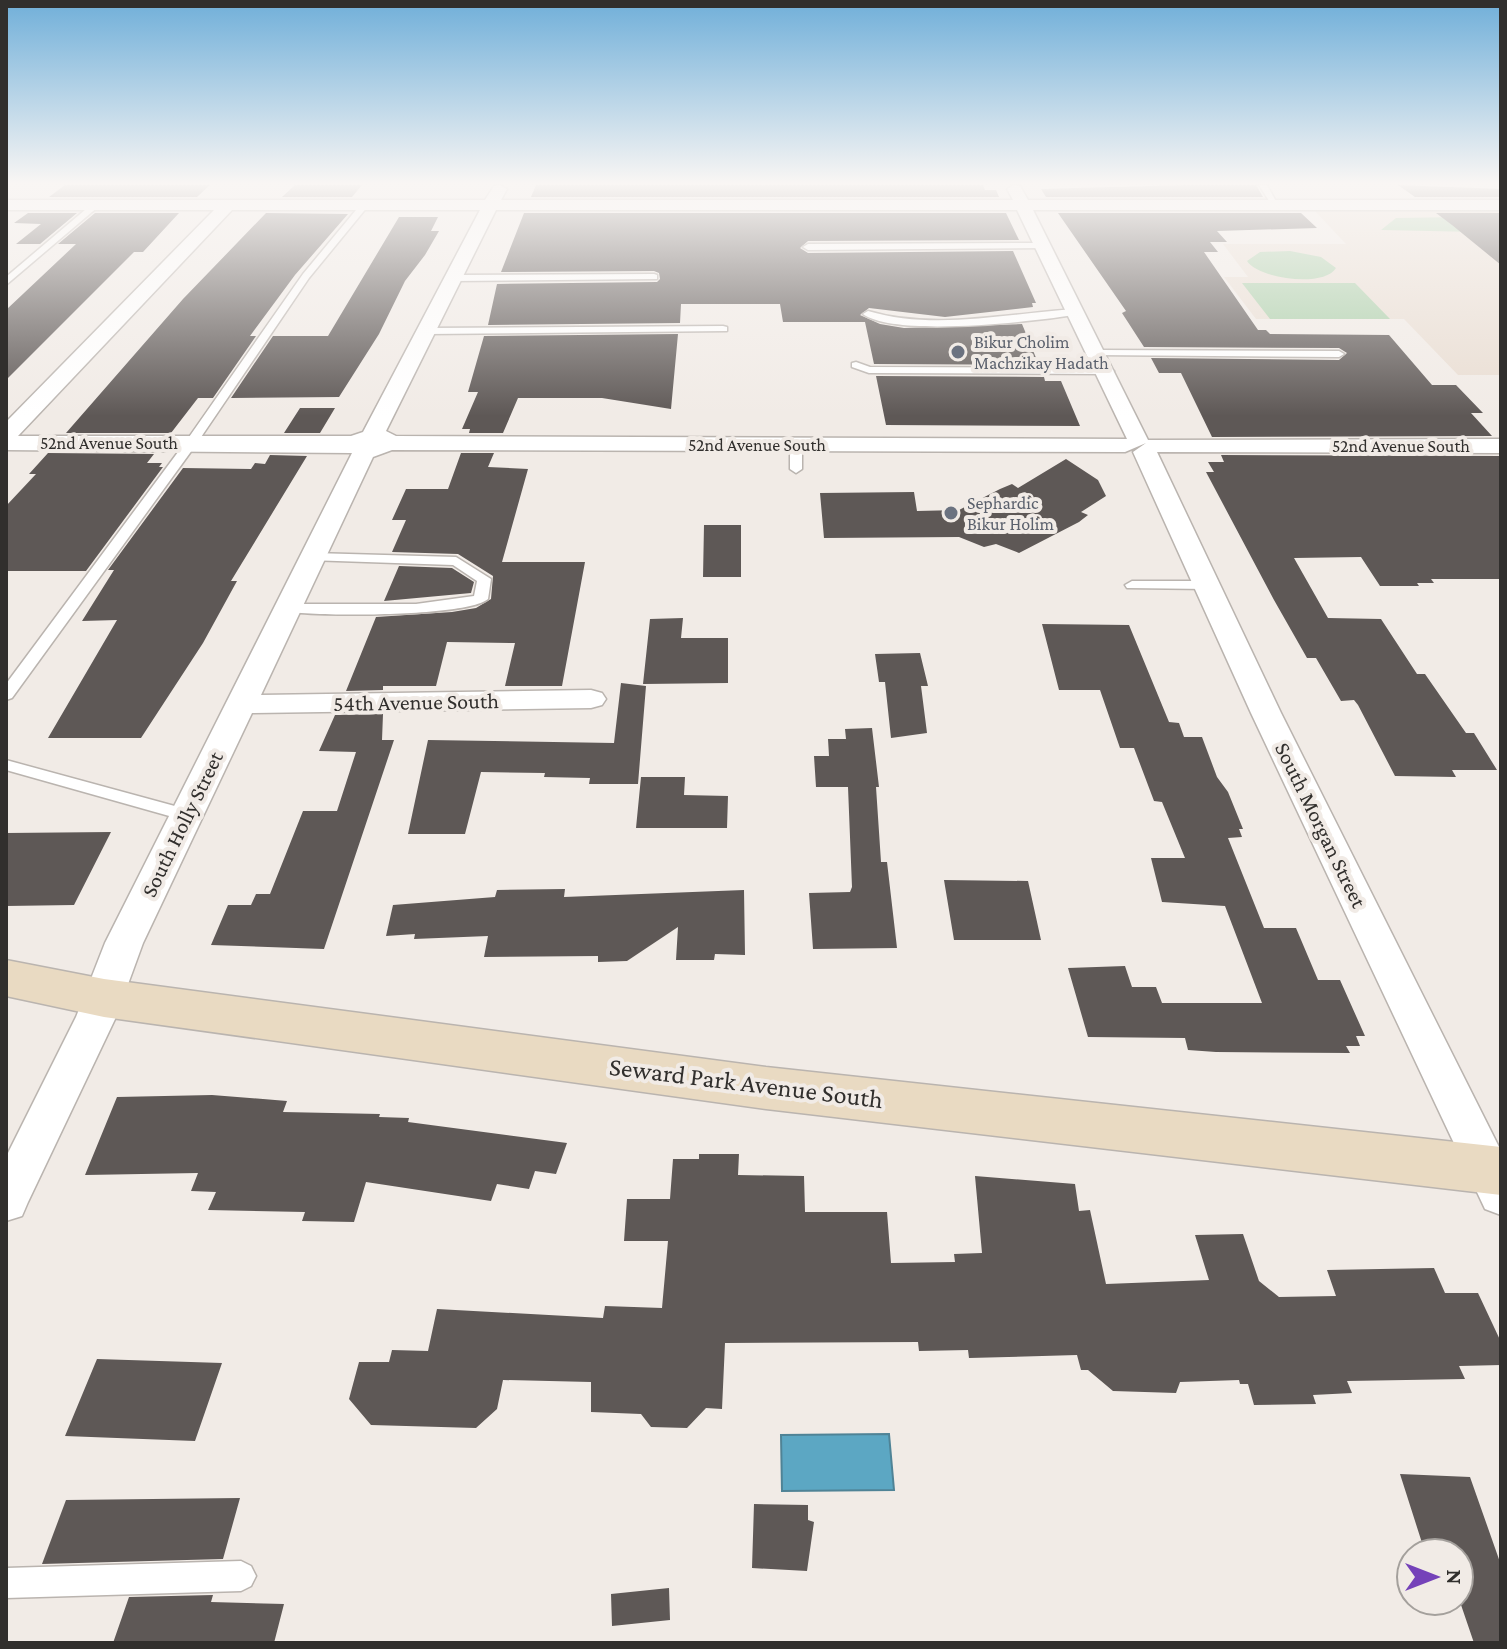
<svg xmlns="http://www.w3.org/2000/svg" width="1507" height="1649" viewBox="0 0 1507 1649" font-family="'Crimson Pro',serif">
  <rect width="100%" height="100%" fill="#f1ebe6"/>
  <path fill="#e9ddd2" d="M 1313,209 L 1501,209 L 1501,375 L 1458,375 L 1404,319 L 1256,319 L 1224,277 L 1248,277 L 1223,244 L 1346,244 Z"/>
  <path fill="#a7cda6" d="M 1460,217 L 1478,232 L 1381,230 L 1396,218 Z
    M 1290,251 L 1321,257 L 1336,268 C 1324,288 1259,279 1247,261 L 1260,252 Z
    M 1242,283 L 1355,283 L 1390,319 L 1270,319 Z"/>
  <path fill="#5ca7c3" stroke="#4f8396" stroke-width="2" d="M 889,1434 L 894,1490 L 782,1491 L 781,1435 Z"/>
  <path fill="#5e5856" d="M 65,185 L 210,185 L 197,197 L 49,197 Z
    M 295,185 L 362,185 L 352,197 L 282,197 Z
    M 536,185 L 983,185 L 985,190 L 996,190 L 999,197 L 531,197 Z
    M 1185,185 L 1256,185 L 1263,197 L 1046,197 L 1041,189 Z
    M 1398,185 L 1501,189 L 1501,197 L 1415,197 Z
    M 28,213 L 77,213 L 40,244 L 16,244 L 41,224 L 14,223 Z
    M 95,213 L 179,213 L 143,252 L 134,252 L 6,380 L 6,310 L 76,244 L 58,244 Z
    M 266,213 L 348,214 L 295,275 L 250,336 L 256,336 L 213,398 L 198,398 L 171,433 L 66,433 L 183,299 Z
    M 524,213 L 1006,213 L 1019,240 L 808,241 L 800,248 L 808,253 L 1013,251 L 1036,303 L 1032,303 L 1033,307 L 945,317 L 869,308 L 860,315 L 880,324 L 904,328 L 1022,324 L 1039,365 L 874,364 L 865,322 L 783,322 L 780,304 L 681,304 L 680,323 L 488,325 L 497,284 L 657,282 L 660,279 L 659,273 L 654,271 L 501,272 Z
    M 1058,213 L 1301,213 L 1317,228 L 1217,231 L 1227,242 L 1210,242 L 1218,252 L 1204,252 L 1258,330 L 1266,330 L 1270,334 L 1389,335 L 1432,385 L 1456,385 L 1483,413 L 1471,413 L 1492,436 L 1212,437 L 1181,373 L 1159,373 L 1151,358 L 1339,360 L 1347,353 L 1339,348 L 1144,347 L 1122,313 L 1126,311 Z
    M 1436,213 L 1501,213 L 1501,265 L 1452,225 Z
    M 399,217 L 438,217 L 431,231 L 439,231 L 425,255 L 405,281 L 379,334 L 339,397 L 231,398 L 273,336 L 328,336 Z
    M 678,334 L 671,409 L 602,398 L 518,398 L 503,433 L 469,433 L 470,429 L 462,429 L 478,392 L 468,392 L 484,336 Z
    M 876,376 L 1044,377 L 1045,381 L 1061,381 L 1080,426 L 886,425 Z
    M 300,408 L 335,408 L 320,433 L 284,433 Z
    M 48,453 L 154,454 L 147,463 L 162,463 L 159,467 L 163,467 L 86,571 L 6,571 L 6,506 L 36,474 L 29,474 Z
    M 461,453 L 494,453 L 488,467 L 528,469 L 502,562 L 585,562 L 562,686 L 505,686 L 515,643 L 447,642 L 436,686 L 383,686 L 383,690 L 346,691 L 376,617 L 452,612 L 476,608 L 491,599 L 493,576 L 458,554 L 392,552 L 406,520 L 392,520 L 406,489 L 448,489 Z
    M 270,455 L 307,456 L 231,581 L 237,581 L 203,643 L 141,738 L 48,738 L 117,620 L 82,621 L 114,570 L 108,570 L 183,468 L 251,469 L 255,463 L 265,464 Z
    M 1221,455 L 1501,456 L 1501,579 L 1431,579 L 1434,583 L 1417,583 L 1419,586 L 1380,586 L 1361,557 L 1294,558 L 1328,618 L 1381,619 L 1417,674 L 1425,674 L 1466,733 L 1474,733 L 1497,770 L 1452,770 L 1456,777 L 1395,776 L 1358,705 L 1354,700 L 1341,701 L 1316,658 L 1307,658 L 1274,600 L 1206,472 L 1214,472 L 1208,462 L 1224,462 Z
    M 1066,459 L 1098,480 L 1106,496 L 1081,512 L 1088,515 L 1079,522 L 1019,553 L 996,544 L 984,547 L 959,537 L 824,538 L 820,493 L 914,492 L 917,511 L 959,510 L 1000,489 L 1012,484 L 1018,488 Z
    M 704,525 L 741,525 L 741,577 L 703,577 Z
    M 399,566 L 452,568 L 474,582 L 471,593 L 384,601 Z
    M 683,618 L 681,638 L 728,638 L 728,683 L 643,684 L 650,619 Z
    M 1042,624 L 1129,625 L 1169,722 L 1179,723 L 1184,737 L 1202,737 L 1217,777 L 1228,792 L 1243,829 L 1239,829 L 1242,837 L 1228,838 L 1264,928 L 1296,928 L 1318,980 L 1340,980 L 1365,1036 L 1356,1036 L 1360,1046 L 1346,1046 L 1350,1053 L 1216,1052 L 1188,1050 L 1185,1038 L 1088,1037 L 1068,968 L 1125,966 L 1132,987 L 1156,987 L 1162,1003 L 1262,1003 L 1225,906 L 1162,902 L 1151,858 L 1185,858 L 1162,802 L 1154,801 L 1134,748 L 1120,748 L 1100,690 L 1059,690 Z
    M 920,653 L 928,686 L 921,686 L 927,733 L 891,738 L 885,682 L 879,682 L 875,654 Z
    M 621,683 L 646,686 L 638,784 L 589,784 L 590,778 L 544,777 L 545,773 L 481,772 L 465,834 L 408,834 L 428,740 L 614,743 Z
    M 383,714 L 382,740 L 394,740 L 324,949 L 211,945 L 228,905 L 251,905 L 256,894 L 270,894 L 303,811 L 337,811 L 356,752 L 319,751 L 335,715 Z
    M 872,728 L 879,787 L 876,787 L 881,862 L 887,862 L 897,948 L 813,949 L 809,893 L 850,892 L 852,887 L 848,787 L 816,787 L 814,756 L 829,756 L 828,739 L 846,739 L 845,729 Z
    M 641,777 L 685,777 L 684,795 L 728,796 L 727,828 L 636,828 Z
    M 111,832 L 74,905 L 6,906 L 6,833 Z
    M 944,880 L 1028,881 L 1041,940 L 954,940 Z
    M 565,889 L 564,897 L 744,890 L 745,955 L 715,954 L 714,960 L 676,960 L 678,927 L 627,961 L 598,962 L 598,956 L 484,957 L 488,936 L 414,939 L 415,934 L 386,936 L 393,905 L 495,897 L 497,890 Z
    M 212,1095 L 287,1101 L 283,1112 L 380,1114 L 379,1117 L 409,1118 L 408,1122 L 567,1143 L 556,1174 L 535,1171 L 529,1189 L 497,1184 L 491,1201 L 366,1182 L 354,1222 L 302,1221 L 305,1212 L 208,1210 L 216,1192 L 191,1191 L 198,1173 L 85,1175 L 117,1097 Z
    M 699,1154 L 739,1154 L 738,1175 L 804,1176 L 805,1212 L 887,1212 L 891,1263 L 955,1262 L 954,1254 L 982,1253 L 975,1176 L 1075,1184 L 1079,1211 L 1090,1210 L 1106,1284 L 1209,1280 L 1195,1235 L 1243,1234 L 1259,1281 L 1279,1297 L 1336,1296 L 1327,1270 L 1434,1268 L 1445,1293 L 1478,1293 L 1501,1342 L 1501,1365 L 1459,1366 L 1465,1379 L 1347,1381 L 1352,1393 L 1313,1395 L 1316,1404 L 1254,1405 L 1248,1384 L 1240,1384 L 1239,1380 L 1180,1382 L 1176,1393 L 1113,1391 L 1088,1370 L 1081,1370 L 1077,1355 L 969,1358 L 968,1350 L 919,1351 L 918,1342 L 725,1343 L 722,1409 L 706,1408 L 687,1428 L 651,1427 L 641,1414 L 591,1412 L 591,1382 L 503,1380 L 497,1409 L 476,1428 L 371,1425 L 349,1399 L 359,1362 L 389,1362 L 392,1350 L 428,1351 L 437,1309 L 603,1318 L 605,1306 L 662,1308 L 668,1241 L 624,1241 L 627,1199 L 670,1199 L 673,1159 L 699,1159 Z
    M 97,1359 L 222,1363 L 195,1441 L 65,1436 Z
    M 1400,1474 L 1470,1477 L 1501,1565 L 1501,1643 L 1474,1643 L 1459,1599 L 1459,1547 L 1423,1546 Z
    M 240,1498 L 223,1559 L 42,1564 L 66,1500 Z
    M 754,1504 L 808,1505 L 808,1520 L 814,1522 L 807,1571 L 752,1568 Z
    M 669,1588 L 670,1620 L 612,1626 L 611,1594 Z
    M 213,1595 L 211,1602 L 284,1604 L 274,1643 L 113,1643 L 129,1597 Z"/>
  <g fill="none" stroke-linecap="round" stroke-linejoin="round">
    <g stroke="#bab4af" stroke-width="3">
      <path id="lane" d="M 1259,185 L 1267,185 L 1279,207 L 1273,207 Z
        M 92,204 L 99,206 L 6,285 L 6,277 Z
        M 361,204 L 368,206 L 309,278 L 195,446 L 12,698 L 6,700 L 6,684 L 187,440 L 303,274 Z
        M 1043,243 L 1046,248 L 808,250 L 803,247 L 808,244 Z
        M 654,274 L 657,275 L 657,279 L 453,281 L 448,278 L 453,275 Z
        M 1077,309 L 1081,310 L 1081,314 C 1038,321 896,338 863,314 L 868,311 C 934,331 1009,313 1077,309 Z
        M 723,326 L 727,327 L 727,331 L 426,334 L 421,331 L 426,328 Z
        M 1099,350 L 1339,351 L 1344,354 L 1339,357 L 1095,355 L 1094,353 Z
        M 856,362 L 870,367 L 1108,368 L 1114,371 L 1108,374 L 869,373 L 852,367 L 852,363 Z
        M 796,441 L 802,445 L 802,469 L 796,473 L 790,469 L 790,445 Z
        M 313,553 L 456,557 L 491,579 L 488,599 C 467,617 313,617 283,611 L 283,605 L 288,604 L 416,604 L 474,596 L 477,581 L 453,565 L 308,560 L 306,557 Z
        M 1132,581 L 1207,581 L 1214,585 L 1207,589 L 1127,588 L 1125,585 Z
        M 6,760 L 193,811 L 196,815 L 187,821 L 6,770 Z
        M 241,1561 L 251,1566 L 256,1576 L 251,1586 L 241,1591 L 6,1598 L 6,1568 Z"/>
    </g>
    <g stroke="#bab4af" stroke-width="3">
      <path id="street" d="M 500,185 L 507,189 L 501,200 L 1013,200 L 1007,189 L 1014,185 L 1020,186 L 1028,200 L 1501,200 L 1501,210 L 1033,210 L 1148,440 L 1501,439 L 1501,453 L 1157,452 L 1281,713 L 1501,1151 L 1501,1215 L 1485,1209 L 1251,713 L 1133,452 L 1146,443 L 1125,452 L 392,450 L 373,457 L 261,695 L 591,690 L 602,693 L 606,699 L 602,705 L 591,708 L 252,713 L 143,943 L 116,1017 L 28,1202 L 22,1216 L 6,1221 L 6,1157 L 76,1017 L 105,943 L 352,453 L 6,450 L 6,422 L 214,210 L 6,210 L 6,200 L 485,200 L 494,186 ZM 232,210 L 480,210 L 363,432 L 351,436 L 18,436 ZM 496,210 L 1017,210 L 1127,439 L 396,436 L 386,431 Z"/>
    </g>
    <g stroke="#bab4af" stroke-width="3">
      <path id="secondary" d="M 6,960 L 104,979 L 766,1067 L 1501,1147 L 1501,1195 L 766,1109 L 104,1017 L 6,996 Z"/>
    </g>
    <use href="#lane" fill="#fff" fill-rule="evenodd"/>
    <use href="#street" fill="#fff" fill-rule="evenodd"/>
    <use href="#secondary" fill="#e9dac2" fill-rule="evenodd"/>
  </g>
  <linearGradient id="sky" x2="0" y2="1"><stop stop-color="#70afd9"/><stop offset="0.44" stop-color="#f9f6f4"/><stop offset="1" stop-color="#f9f6f4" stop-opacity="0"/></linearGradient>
  <rect width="1507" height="416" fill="url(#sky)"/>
  <g fill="#6b7280" stroke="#f1ebe6" stroke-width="3">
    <circle cx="958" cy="352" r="8"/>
    <circle cx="951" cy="513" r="8"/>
  </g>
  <g text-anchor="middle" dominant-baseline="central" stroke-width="8" stroke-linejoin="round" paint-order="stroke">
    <g font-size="18" fill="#5b616d" stroke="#f1ebe6" text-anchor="start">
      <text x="974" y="342">Bikur Cholim<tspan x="974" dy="21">Machzikay Hadath</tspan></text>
      <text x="967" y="503">Sephardic<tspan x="967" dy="21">Bikur Holim</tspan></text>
    </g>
    <g font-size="18" fill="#312f2d" stroke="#f1ebe6">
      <text x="109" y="443">52nd Avenue South</text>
      <text x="757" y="445">52nd Avenue South</text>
      <text x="1401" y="446">52nd Avenue South</text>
    </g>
    <g font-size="22" fill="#312f2d" stroke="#f1ebe6">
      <text transform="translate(416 702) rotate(-1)">54th Avenue South</text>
      <text transform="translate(182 824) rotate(-64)">South Holly Street</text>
      <text transform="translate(1321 825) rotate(64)">South Morgan Street</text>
    </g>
    <g font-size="26" fill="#312f2d" stroke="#f1ebe6">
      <text transform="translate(746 1083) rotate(7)">Seward Park Avenue South</text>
    </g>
  </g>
  <rect width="1507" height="1649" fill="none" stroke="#312f2d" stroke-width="16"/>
  <g transform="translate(1435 1577) rotate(90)"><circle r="38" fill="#f1ebe6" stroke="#a4a09c" stroke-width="2"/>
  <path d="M0-6L14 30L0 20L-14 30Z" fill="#7542b9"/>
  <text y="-12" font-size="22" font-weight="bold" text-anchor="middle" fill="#312f2d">N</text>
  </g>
</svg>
